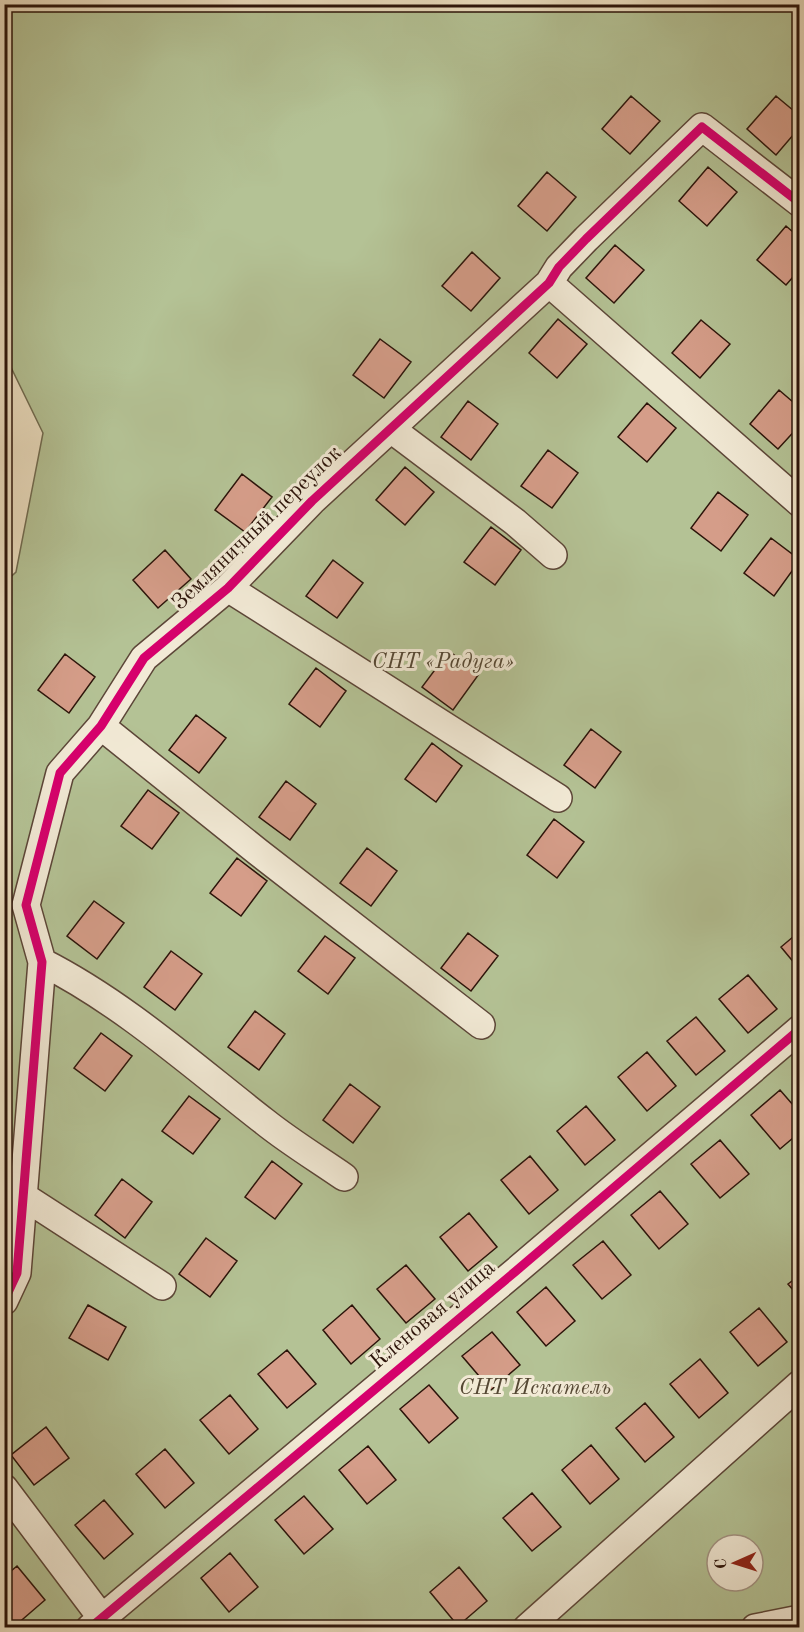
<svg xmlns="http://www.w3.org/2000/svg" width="804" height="1632" viewBox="0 0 804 1632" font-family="'Old Standard TT',serif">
  <rect width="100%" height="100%" fill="#ebdec0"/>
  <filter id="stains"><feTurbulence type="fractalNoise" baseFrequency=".00333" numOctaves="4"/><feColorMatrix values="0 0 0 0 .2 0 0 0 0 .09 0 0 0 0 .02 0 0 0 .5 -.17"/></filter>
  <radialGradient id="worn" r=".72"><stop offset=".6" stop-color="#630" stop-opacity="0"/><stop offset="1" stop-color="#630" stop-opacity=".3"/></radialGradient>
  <path fill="#b4c295" stroke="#706b50" stroke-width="1.5" fill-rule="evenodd" d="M 5,5 L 799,5 L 799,1627 L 5,1627 L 4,583 L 16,572 L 43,433 L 5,355 ZM 717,1545 L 753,1545 L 753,1581 L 717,1581 Z"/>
  <path fill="#d59d89" stroke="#2c140a" stroke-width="1.5" d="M 631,96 L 660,121 L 630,154 L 602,129 Z
    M 776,96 L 800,116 L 800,127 L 776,155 L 747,129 Z
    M 708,167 L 737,192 L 707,226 L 679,201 Z
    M 547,172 L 576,197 L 547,231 L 518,206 Z
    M 786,226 L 800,238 L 800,269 L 786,285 L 757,260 Z
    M 615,245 L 644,270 L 614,303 L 586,278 Z
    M 472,252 L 500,278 L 471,311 L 442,286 Z
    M 558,319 L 587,344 L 557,378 L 529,353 Z
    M 701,320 L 730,344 L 700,378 L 672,353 Z
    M 380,339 L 411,362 L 384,398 L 353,375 Z
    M 779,390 L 800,408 L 800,425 L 778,449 L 750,424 Z
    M 468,401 L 498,424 L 471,460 L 441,437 Z
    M 647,403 L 676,428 L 647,462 L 618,437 Z
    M 548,450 L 578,473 L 552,508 L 521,486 Z
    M 405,467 L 434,492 L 405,525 L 376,500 Z
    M 242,474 L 272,497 L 245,532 L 215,510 Z
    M 718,492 L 748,515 L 721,551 L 691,528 Z
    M 491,527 L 521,550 L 495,585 L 464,562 Z
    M 771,538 L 800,560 L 774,596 L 744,573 Z
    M 165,550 L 191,579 L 158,608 L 133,580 Z
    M 333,560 L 363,583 L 337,618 L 306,596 Z
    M 449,651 L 479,674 L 453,710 L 422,687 Z
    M 65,654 L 95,677 L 69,713 L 38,690 Z
    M 316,668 L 346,691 L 320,727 L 289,704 Z
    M 196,715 L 226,738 L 199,773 L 169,750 Z
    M 591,729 L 621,752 L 595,788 L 564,765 Z
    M 432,743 L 462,766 L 436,802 L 405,779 Z
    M 286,781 L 316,804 L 290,840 L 259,817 Z
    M 148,790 L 179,813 L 152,849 L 121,826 Z
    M 554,819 L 584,842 L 557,878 L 527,855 Z
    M 367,848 L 397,871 L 371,906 L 340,883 Z
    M 237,858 L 267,881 L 241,916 L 210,893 Z
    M 94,901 L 124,923 L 97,959 L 67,936 Z
    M 800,931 L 800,970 L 781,947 Z
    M 468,933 L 498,956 L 471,991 L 441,968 Z
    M 325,936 L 355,958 L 328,994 L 298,971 Z
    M 171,951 L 202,974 L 175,1010 L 144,987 Z
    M 748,975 L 777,1009 L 748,1033 L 719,999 Z
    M 255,1011 L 285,1034 L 259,1070 L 228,1047 Z
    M 696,1017 L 725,1051 L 696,1075 L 667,1041 Z
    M 4,1032 L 9,1032 L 7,1070 L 4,1070 Z
    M 101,1033 L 132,1056 L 105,1091 L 74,1068 Z
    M 647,1052 L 676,1086 L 647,1111 L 618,1077 Z
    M 350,1084 L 380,1107 L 353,1143 L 323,1120 Z
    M 780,1090 L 800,1113 L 800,1132 L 780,1149 L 751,1115 Z
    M 189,1096 L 220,1119 L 193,1154 L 162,1131 Z
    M 586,1106 L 615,1140 L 585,1165 L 557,1131 Z
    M 720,1140 L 749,1174 L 720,1198 L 691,1164 Z
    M 530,1156 L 558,1190 L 529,1214 L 501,1180 Z
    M 272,1161 L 302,1184 L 275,1219 L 245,1197 Z
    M 122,1179 L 152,1202 L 125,1238 L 95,1215 Z
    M 660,1191 L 688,1224 L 659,1249 L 631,1215 Z
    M 469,1213 L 497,1247 L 468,1271 L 440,1237 Z
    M 206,1238 L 237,1261 L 210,1297 L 179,1274 Z
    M 603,1241 L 631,1275 L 602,1299 L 573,1265 Z
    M 406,1265 L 435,1299 L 406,1323 L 377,1289 Z
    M 800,1275 L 800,1298 L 788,1284 Z
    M 546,1287 L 575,1321 L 546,1346 L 517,1312 Z
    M 88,1305 L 126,1327 L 108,1360 L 69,1338 Z
    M 352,1305 L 380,1339 L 351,1364 L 323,1330 Z
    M 759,1308 L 787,1342 L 758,1366 L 730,1332 Z
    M 492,1332 L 520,1365 L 491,1390 L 462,1356 Z
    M 287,1350 L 316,1384 L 287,1408 L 258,1374 Z
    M 700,1359 L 728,1393 L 699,1418 L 670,1384 Z
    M 429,1385 L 458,1418 L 429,1443 L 400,1409 Z
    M 230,1395 L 258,1429 L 229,1454 L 200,1420 Z
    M 645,1403 L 674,1437 L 645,1462 L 616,1428 Z
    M 46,1427 L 69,1458 L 34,1485 L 11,1455 Z
    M 591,1445 L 619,1479 L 590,1504 L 562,1470 Z
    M 368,1446 L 396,1480 L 367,1504 L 339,1470 Z
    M 165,1449 L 194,1483 L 165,1508 L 136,1474 Z
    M 532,1493 L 561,1527 L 532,1551 L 503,1518 Z
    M 304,1496 L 333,1529 L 304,1554 L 275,1520 Z
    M 104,1500 L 133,1534 L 104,1559 L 75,1525 Z
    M 230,1553 L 258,1587 L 229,1612 L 201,1578 Z
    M 17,1566 L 45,1600 L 16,1625 L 4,1611 L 4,1577 Z
    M 459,1567 L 487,1601 L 458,1626 L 430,1592 Z"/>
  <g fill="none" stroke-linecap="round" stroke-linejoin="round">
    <g stroke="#5c4638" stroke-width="30">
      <path id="minor" d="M 549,283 L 800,503
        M 391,429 L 515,522 L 553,555
        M 228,588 L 558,798
        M 101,726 L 258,852 L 481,1025
        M 42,962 C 123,1003 193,1066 265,1122 C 290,1142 318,1159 344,1177
        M 23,1196 L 162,1286
        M 4,1301 L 17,1273 L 42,962 L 26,905 L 60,773 L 101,726 L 144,658 L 228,588 L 312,501 L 549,283 L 559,267 L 586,239 L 702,127 L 800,203
        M 4,1488 L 101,1617
        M 90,1628 L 516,1271 L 800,1029
        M 527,1628 L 800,1384
        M 755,1628 L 800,1619"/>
    </g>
    <use href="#minor" stroke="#f2ead6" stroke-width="27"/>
    <g stroke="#f2ead6" stroke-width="13">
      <path id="cycleway" d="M 4,1301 L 17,1273 L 42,962 L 26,905 L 60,773 L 101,726 L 144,658 L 228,588 L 312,501 L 549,283 L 559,267 L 586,239 L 702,127 L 800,203
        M 90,1628 L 516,1271 L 800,1029"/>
    </g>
    <use href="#cycleway" stroke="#d6006c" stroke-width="9"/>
  </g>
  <g text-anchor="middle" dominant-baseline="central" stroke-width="6" stroke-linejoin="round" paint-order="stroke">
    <g font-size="22" fill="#2c140a" stroke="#f2ead6">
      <text transform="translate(257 528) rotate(-44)">Земляничный переулок</text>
      <text transform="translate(433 1315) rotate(-40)">Кленовая улица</text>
    </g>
    <g font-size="22" font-style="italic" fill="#554834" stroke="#f2ead6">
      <text x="443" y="662">СНТ «Радуга»</text>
      <text x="535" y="1388">СНТ Искатель</text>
    </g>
  </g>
  <rect width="804" height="1632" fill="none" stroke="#ebdec0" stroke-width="24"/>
  <rect x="6" y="6" width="792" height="1620" fill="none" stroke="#2c140a" stroke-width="3"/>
  <rect x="12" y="12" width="780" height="1608" fill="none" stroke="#2c140a" stroke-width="1.5"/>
  <g transform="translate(735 1563) rotate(267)"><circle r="28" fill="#f2ead6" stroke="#a39484" stroke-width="1.5"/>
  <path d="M0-4.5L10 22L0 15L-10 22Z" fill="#8f2418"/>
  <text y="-9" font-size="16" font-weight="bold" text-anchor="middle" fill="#2c140a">С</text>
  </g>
  <rect width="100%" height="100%" filter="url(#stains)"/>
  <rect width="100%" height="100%" fill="url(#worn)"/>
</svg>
